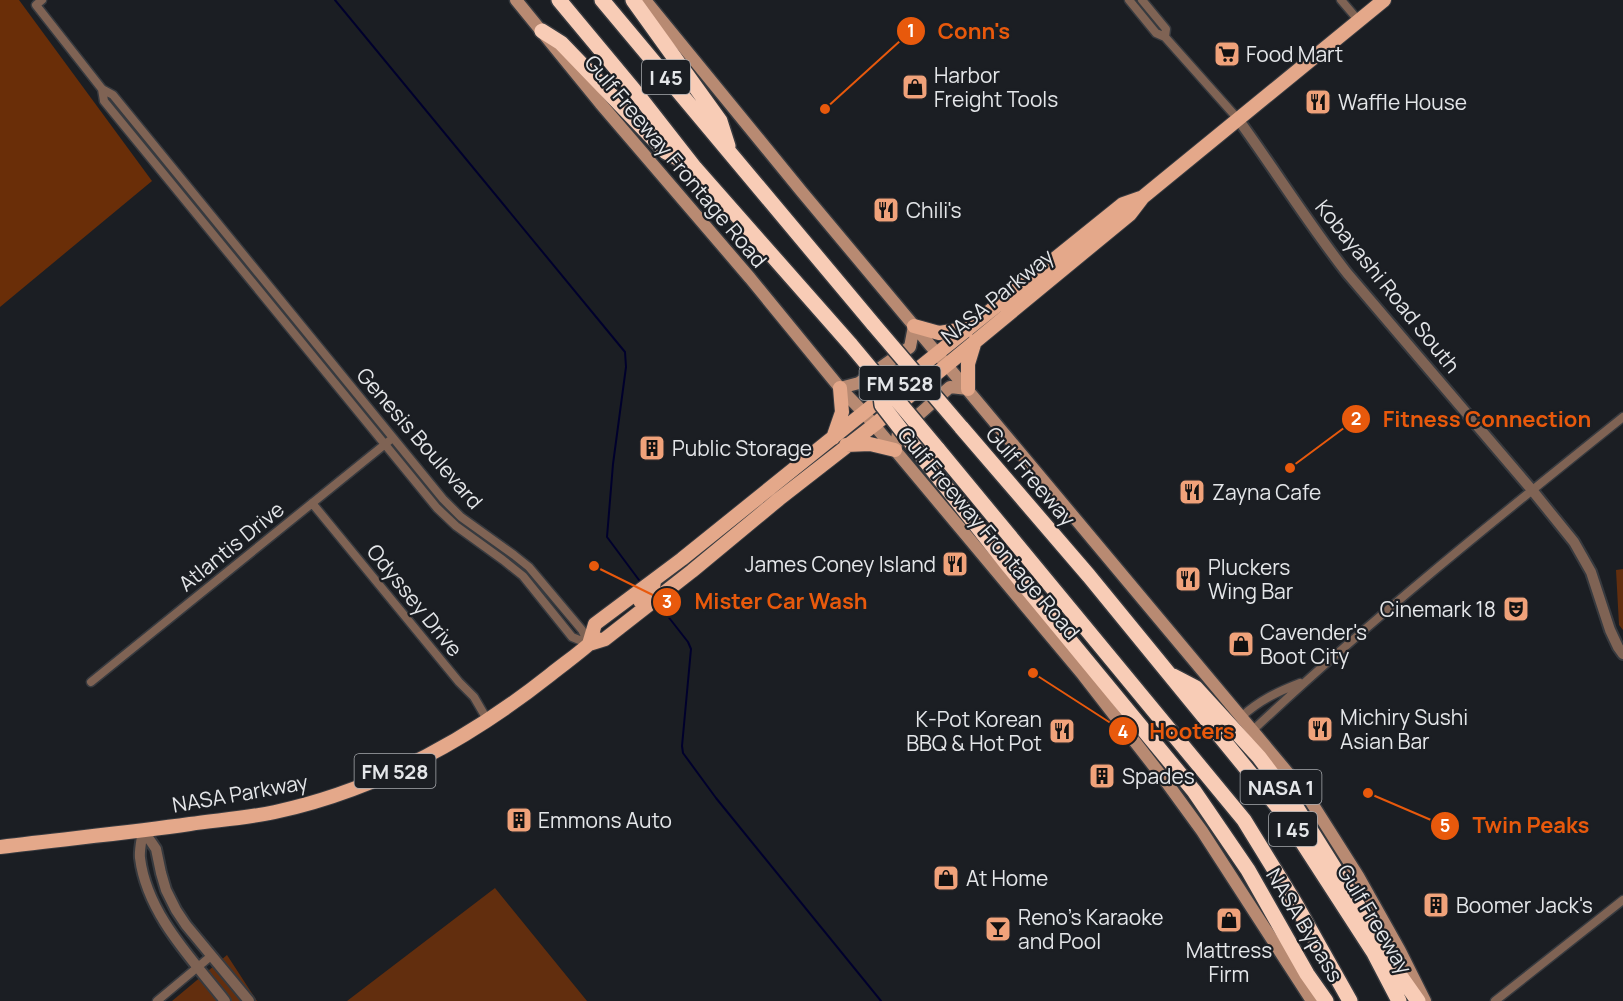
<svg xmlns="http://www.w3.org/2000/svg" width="1623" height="1001" viewBox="0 0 1623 1001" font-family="Manrope,sans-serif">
  <rect width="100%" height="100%" fill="#1b1e23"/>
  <path fill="#622e0e" d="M 1623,569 L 1623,630 L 1619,625 L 1616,570 Z
    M 495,888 L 587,1001 L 347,1001 Z
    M 227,955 L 257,1001 L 172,1001 Z"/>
  <path fill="#6a2e08" d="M 0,0 L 19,0 L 152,181 L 0,307 Z"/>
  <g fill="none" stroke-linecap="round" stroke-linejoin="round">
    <path stroke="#00002c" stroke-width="2" d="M 335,0 L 625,352 L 626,367 L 613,464 L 607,537 L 639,580
      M 663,610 L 688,642 L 691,649 L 682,746 L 683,753 L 716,798 L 881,1001"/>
    <g stroke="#373a3f" stroke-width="11">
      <path id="minor" d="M 42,0 L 36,5 L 102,89 L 113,95 L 443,499 L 461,517 L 514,555 L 529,567 L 582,630 L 589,644
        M 1129,0 L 1156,33 L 1165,37 L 1238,119
        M 1142,0 L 1166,29 L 1165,37
        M 1341,0 L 1359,21
        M 102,89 L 104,101 L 437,508 L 456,526 L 503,560 L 523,576 L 572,637 L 589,644
        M 312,503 L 459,682 L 474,697 L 488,721
        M 91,682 L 389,441
        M 1241,717 C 1260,700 1277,692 1300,683
        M 1252,731 C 1370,620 1497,518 1623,417
        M 157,1001 L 211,956
        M 1495,1001 L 1623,900"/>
    </g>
    <g stroke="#373a3f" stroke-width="14">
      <path id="tertiary" d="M 1238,119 C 1275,170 1308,223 1347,273 L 1532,490 L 1574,542 L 1591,572 L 1610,630 L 1618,647 L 1623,654
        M 143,830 L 156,849 L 161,873 L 166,890 L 176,910 L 186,925 L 249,1001
        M 143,830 C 142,839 139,850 140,858 C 147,914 192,959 225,1001"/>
    </g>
    <g stroke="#373a3f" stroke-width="15">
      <path id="secondary" d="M 516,0 L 600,103 L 750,278 L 840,388 L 864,413 L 1083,675 L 1167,783 L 1202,831 L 1312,1001
        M 645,0 L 802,192 L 1308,797 L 1358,876 L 1400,951 L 1425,1001
        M 840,388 L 859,383 L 910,347 L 914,326
        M 895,450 L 898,433 L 950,387 L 968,389"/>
    </g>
    <g stroke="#373a3f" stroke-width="16">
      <path id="primary" d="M 914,326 L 939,333 L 965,329
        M 968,389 L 968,364 L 975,341
        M 833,438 L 842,412 L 840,388
        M 846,445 L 870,444 L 895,450
        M 640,601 L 652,591 L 654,582
        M 589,644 L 605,639 L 692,571 L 779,499 L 874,425 L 1130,214 L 1143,197 L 1384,0
        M 589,644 L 595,624 L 682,559 L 1123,204 L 1143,197
        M 0,847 C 63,839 127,833 190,824 C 218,820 247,818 275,812 C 377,790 469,739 550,675 C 565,663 581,652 596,638"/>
    </g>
    <g stroke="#373a3f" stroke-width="18">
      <path id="motorway" d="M 559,0 L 634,90 L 695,168 L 851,345
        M 602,0 L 874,325
        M 633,0 L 720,121 L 728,146
        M 542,31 L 561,43 L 666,152 L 690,165
        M 961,427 L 1089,576 L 1286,817 L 1374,953 L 1399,1001
        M 937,448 L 1244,820 L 1295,903 L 1350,1001
        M 920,454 L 1007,564 L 1194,791 L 1248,870 L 1307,974 L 1326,1001
        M 1173,676 L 1196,688 L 1259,757 L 1293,802 L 1370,925 L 1394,967 L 1418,1001"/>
    </g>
    <use href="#minor" stroke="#7f6354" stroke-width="8"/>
    <use href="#tertiary" stroke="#7f6354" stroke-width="10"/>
    <use href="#secondary" stroke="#b88a72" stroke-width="12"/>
    <use href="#primary" stroke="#e4a88a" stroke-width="14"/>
    <use href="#motorway" stroke="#f8ccb6" stroke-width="15"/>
    <g stroke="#373a3f" stroke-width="18" stroke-linecap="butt">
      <path id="motorway-bridge" d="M 874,325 L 961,427
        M 851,345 L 937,448
        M 879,379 L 882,405 L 920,454"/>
    </g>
    <use href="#motorway-bridge" stroke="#f8ccb6" stroke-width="15"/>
  </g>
  <defs>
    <g id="supermarket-square" transform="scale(1.35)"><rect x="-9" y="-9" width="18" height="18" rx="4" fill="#f0a27a" stroke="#1b1e23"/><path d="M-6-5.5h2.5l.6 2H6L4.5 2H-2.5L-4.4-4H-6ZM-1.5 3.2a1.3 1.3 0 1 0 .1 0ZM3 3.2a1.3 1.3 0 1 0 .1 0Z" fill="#111"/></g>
    <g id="shop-square" transform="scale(1.35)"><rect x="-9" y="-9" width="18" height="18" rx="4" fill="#f0a27a" stroke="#1b1e23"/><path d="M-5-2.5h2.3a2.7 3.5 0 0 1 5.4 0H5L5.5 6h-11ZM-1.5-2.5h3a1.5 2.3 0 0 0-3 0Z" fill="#111"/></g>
    <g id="restaurant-square" transform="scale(1.35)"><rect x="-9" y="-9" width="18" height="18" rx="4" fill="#f0a27a" stroke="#1b1e23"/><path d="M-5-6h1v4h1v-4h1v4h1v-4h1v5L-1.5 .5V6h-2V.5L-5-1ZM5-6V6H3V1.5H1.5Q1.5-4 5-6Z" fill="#111"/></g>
    <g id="building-square" transform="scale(1.35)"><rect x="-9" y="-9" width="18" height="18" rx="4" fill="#f0a27a" stroke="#1b1e23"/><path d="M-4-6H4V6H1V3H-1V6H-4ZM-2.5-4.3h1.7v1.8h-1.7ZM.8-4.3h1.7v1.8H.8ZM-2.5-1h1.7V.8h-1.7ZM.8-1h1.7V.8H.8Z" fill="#111"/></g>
    <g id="theatre-square" transform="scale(1.35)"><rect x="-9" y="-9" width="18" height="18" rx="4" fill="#f0a27a" stroke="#1b1e23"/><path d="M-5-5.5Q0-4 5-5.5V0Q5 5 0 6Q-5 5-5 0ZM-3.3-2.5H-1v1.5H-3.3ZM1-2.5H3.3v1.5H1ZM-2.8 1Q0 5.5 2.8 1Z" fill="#111"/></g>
    <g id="bar-square" transform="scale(1.35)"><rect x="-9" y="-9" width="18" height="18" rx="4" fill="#f0a27a" stroke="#1b1e23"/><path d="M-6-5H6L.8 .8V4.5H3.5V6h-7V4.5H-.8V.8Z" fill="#111"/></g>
  </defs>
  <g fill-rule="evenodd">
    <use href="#supermarket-square" x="1227" y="54"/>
    <use href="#shop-square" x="915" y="87"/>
    <use href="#restaurant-square" x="1318" y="102"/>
    <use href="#restaurant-square" x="886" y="210"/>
    <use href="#building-square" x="652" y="448"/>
    <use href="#restaurant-square" x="1192" y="492"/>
    <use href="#restaurant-square" x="955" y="564"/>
    <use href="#restaurant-square" x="1188" y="579"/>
    <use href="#theatre-square" x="1516" y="609"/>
    <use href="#shop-square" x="1241" y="644"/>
    <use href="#restaurant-square" x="1320" y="729"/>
    <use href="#restaurant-square" x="1062" y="731"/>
    <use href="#building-square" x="1102" y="776"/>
    <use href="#building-square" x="519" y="820"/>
    <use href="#shop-square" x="946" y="878"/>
    <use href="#building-square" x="1436" y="905"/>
    <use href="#shop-square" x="1229" y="920"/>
    <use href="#bar-square" x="998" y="929"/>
  </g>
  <g text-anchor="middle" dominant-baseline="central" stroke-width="4.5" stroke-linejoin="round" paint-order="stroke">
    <g fill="#1b1e23" stroke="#a8aaae" stroke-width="1.5">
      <rect x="642" y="60" width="48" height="34" rx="4.5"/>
      <rect x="859.5" y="366" width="81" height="34" rx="4.5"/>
      <rect x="354.5" y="754" width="81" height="34" rx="4.5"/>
      <rect x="1240.5" y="770" width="81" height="34" rx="4.5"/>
      <rect x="1269" y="812" width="48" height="34" rx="4.5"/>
    </g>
    <g font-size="20" font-weight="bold" fill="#e4e6e9">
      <text x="666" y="77">I 45</text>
      <text x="900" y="383">FM 528</text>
      <text x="395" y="771">FM 528</text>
      <text x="1281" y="787">NASA 1</text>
      <text x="1293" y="829">I 45</text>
    </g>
    <g font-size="21" fill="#e4e6e9" stroke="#1b1e23" text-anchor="start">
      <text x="1246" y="54">Food Mart</text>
      <text x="934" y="75">Harbor<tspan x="934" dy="24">Freight Tools</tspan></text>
      <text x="1338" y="102">Waffle House</text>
      <text x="906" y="210">Chili's</text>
      <text x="672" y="448">Public Storage</text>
      <text x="1212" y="492">Zayna Cafe</text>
      <text x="936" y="564" text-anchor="end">James Coney Island</text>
      <text x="1208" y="567">Pluckers<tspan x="1208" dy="24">Wing Bar</tspan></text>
      <text x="1496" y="609" text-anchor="end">Cinemark 18</text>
      <text x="1260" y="632">Cavender's<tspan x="1260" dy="24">Boot City</tspan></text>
      <text x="1340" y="717">Michiry Sushi<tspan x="1340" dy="24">Asian Bar</tspan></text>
      <text x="1042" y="719" text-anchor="end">K-Pot Korean<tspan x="1042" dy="24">BBQ &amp; Hot Pot</tspan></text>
      <text x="1122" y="776">Spades</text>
      <text x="538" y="820">Emmons Auto</text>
      <text x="966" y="878">At Home</text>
      <text x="1456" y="905">Boomer Jack's</text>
      <text x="1018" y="917">Reno's Karaoke<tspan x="1018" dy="24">and Pool</tspan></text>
      <text x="1229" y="950" text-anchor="middle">Mattress<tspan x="1229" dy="24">Firm</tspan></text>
    </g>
    <g font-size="21" fill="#e4e6e9" stroke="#1b1e23">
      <text transform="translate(676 161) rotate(50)">Gulf Freeway Frontage Road</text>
      <text transform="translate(1388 286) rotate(51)">Kobayashi Road South</text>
      <text transform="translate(997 296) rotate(-39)">NASA Parkway</text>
      <text transform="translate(420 438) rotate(49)">Genesis Boulevard</text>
      <text transform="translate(1031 476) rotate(49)">Gulf Freeway</text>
      <text transform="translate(989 533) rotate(50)">Gulf Freeway Frontage Road</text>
      <text transform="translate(231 546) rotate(-39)">Atlantis Drive</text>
      <text transform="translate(415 600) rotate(51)">Odyssey Drive</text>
      <text transform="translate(240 793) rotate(-10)">NASA Parkway</text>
      <text transform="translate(1375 919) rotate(59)">Gulf Freeway</text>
      <text transform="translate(1305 925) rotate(59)">NASA Bypass</text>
    </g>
  </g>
  <path fill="none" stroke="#e8590c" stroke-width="2" d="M825 109L911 31M1290 468L1356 419M594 566L667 602M1033 673L1123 731M1368 793L1445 826"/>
  <g fill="#e8590c" stroke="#1b1e23" stroke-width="2">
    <circle cx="825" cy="109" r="6"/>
    <circle cx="1290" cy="468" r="6"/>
    <circle cx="594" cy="566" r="6"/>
    <circle cx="1033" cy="673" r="6"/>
    <circle cx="1368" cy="793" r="6"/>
    <circle cx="911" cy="31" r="15"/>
    <circle cx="1356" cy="419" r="15"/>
    <circle cx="667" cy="602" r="15"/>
    <circle cx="1123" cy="731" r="15"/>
    <circle cx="1445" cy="826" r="15"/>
  </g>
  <g font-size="18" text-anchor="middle" font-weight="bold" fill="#fff">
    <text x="911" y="37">1</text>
    <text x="1356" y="425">2</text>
    <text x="667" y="608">3</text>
    <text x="1123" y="738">4</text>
    <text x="1445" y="832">5</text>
  </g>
  <g font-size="22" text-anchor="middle" font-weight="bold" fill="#e8590c" stroke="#1b1e23" stroke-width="4.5" stroke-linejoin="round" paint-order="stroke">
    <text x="974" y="39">Conn's</text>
    <text x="1487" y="427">Fitness Connection</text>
    <text x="781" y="609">Mister Car Wash</text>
    <text x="1192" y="739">Hooters</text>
    <text x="1531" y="833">Twin Peaks</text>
  </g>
</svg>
